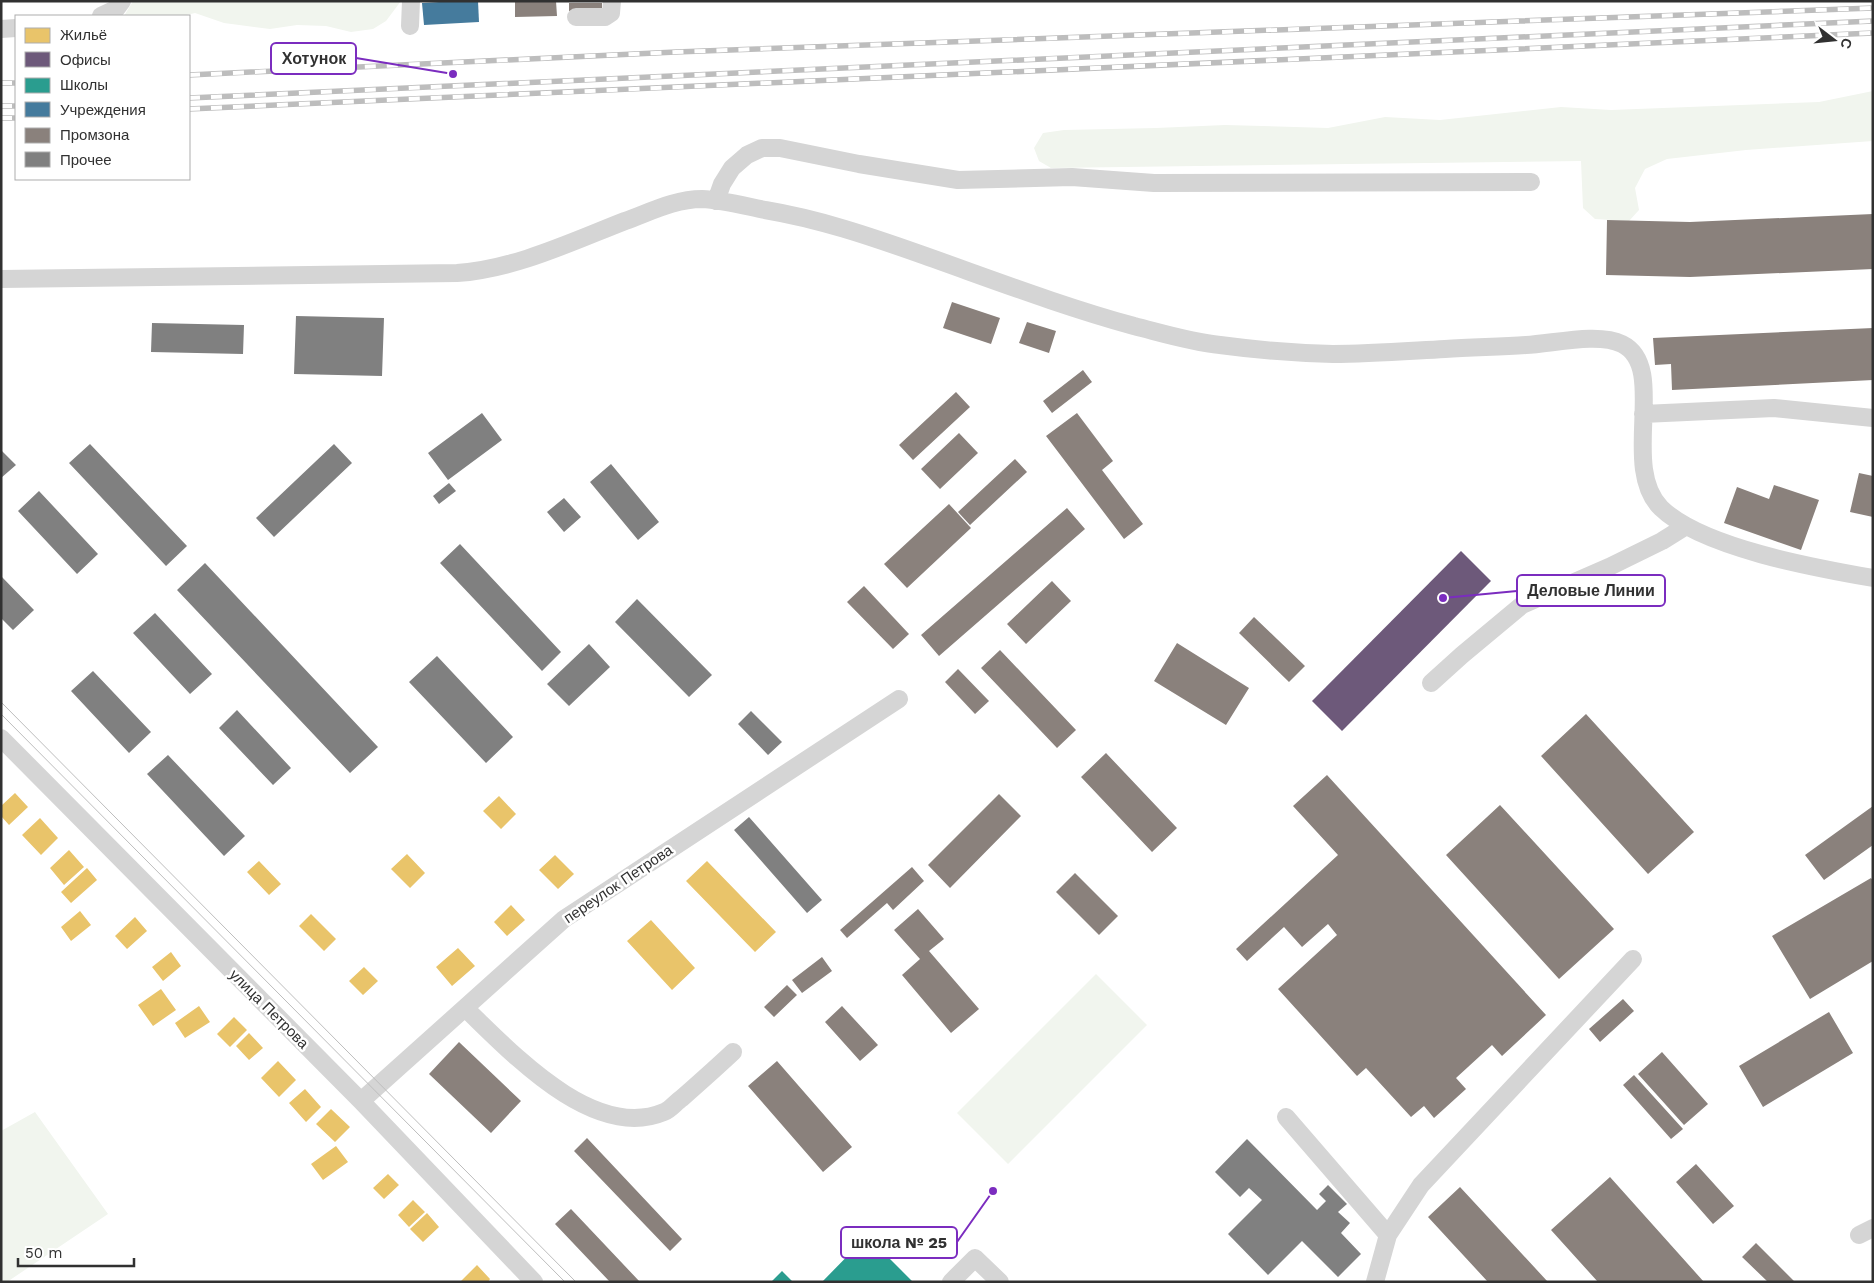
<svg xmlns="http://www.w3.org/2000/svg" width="1874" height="1283" viewBox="0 0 1874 1283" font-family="'Work Sans',sans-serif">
  <rect width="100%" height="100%" fill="#fff"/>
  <path fill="#f1f5ee" d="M 133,1 L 401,1 L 386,21 L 373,29 L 351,32 L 326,26 L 297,25 L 270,29 L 224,23 L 195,13 L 182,16 L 124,16 Z
    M 1873,91 L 1873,141 L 1746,150 L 1667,159 L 1645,169 L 1635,188 L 1639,210 L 1629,221 L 1595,219 L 1583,208 L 1581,161 L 1051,168 L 1039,161 L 1034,148 L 1043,133 L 1064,130 L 1156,128 L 1225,125 L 1328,128 L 1385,117 L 1440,120 L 1561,107 L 1611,110 L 1819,102 Z
    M 1096,974 L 1147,1025 L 1008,1164 L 957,1113 Z
    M 35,1112 L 108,1214 L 7,1282 L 1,1282 L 1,1131 Z"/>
  <path fill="#e9c46a" d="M 15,793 L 28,807 L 9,825 L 1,816 L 1,806 Z
    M 499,796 L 516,814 L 501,829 L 483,811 Z
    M 40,818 L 58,838 L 41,855 L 22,835 Z
    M 69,850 L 84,867 L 64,885 L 50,868 Z
    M 407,854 L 425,873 L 410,888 L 391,869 Z
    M 555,855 L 574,874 L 558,889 L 539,870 Z
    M 259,861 L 281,884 L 269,895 L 247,872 Z
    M 707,861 L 776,932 L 755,952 L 686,881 Z
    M 87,868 L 97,880 L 71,903 L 61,892 Z
    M 511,905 L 525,920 L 507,936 L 494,922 Z
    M 80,911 L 91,925 L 71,941 L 61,927 Z
    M 311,914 L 336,939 L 324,951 L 299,926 Z
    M 135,917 L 147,931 L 127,949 L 115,936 Z
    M 651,920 L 695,968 L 672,990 L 627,941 Z
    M 458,948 L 475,966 L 452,986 L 436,967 Z
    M 171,952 L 181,966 L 163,981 L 152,967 Z
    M 364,967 L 378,981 L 363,995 L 349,981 Z
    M 161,989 L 176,1010 L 153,1026 L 138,1005 Z
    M 199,1006 L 210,1022 L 185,1038 L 175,1023 Z
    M 234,1017 L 247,1030 L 230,1047 L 217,1034 Z
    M 249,1033 L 263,1048 L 249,1060 L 236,1046 Z
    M 278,1061 L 296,1080 L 279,1097 L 261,1078 Z
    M 305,1089 L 321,1107 L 306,1122 L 289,1103 Z
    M 331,1109 L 350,1127 L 335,1142 L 316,1124 Z
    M 336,1146 L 348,1162 L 323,1180 L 311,1164 Z
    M 388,1174 L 399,1185 L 384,1199 L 373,1188 Z
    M 413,1200 L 425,1212 L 409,1227 L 398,1215 Z
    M 427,1213 L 439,1227 L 423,1242 L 410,1229 Z
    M 477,1265 L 490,1279 L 488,1282 L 462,1282 L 461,1281 Z"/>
  <path fill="#6d597a" d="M 1461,551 L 1491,581 L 1342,731 L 1312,701 Z"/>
  <path fill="#2a9d8f" d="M 867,1236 L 913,1282 L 822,1282 Z
    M 782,1271 L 793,1282 L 771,1282 Z"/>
  <path fill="#457b9d" d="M 456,1 L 478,1 L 479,22 L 424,25 L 422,3 Z"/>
  <path fill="#8a817c" d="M 515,1 L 556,1 L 557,16 L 515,17 Z
    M 569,3 L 602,3 L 602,10 L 569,11 Z
    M 1873,214 L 1873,269 L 1690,277 L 1606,275 L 1607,220 L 1690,222 Z
    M 952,302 L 1000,318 L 991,344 L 943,328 Z
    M 1027,322 L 1056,331 L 1049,353 L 1019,343 Z
    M 1873,328 L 1873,380 L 1672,390 L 1671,364 L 1655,365 L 1653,338 Z
    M 1083,370 L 1092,382 L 1052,413 L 1043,401 Z
    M 956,392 L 970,407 L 913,460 L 899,445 Z
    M 1077,413 L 1113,461 L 1102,470 L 1143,524 L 1124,539 L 1046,436 Z
    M 959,433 L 978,453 L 940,489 L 921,469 Z
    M 1015,459 L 1027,472 L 970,525 L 958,512 Z
    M 1859,473 L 1873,476 L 1873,517 L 1850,512 Z
    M 1774,485 L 1819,500 L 1801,550 L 1724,523 L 1737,487 L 1769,499 Z
    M 949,504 L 971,528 L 907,588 L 884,564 Z
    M 1067,508 L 1085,529 L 939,656 L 921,635 Z
    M 1052,581 L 1071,601 L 1026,644 L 1007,624 Z
    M 864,586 L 909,634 L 893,649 L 847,602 Z
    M 1254,617 L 1305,666 L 1289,682 L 1239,633 Z
    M 1177,643 L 1249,688 L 1226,725 L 1154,681 Z
    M 1000,650 L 1076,730 L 1057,748 L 981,668 Z
    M 958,669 L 989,701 L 975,714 L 945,682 Z
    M 1586,714 L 1694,832 L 1648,874 L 1541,756 Z
    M 1106,753 L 1177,828 L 1152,852 L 1081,777 Z
    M 1327,775 L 1546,1015 L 1502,1056 L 1492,1045 L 1456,1078 L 1466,1089 L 1434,1118 L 1424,1106 L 1411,1117 L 1366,1068 L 1357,1076 L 1278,989 L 1337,935 L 1328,924 L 1302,947 L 1284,927 L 1247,961 L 1236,949 L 1338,855 L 1293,806 Z
    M 999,794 L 1021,816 L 950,888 L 928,865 Z
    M 1500,805 L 1614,929 L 1559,979 L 1446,855 Z
    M 1873,806 L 1873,845 L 1824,880 L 1805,855 Z
    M 912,867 L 924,881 L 893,910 L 887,903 L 847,938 L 840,930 Z
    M 1075,873 L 1118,916 L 1099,935 L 1056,892 Z
    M 1871,878 L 1873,881 L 1873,961 L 1810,999 L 1772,936 Z
    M 918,909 L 944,939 L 929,951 L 979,1009 L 951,1033 L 902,975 L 920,959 L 894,930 Z
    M 822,957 L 832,971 L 802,993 L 792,980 Z
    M 787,985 L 797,995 L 774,1017 L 764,1007 Z
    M 1623,999 L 1634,1011 L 1600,1042 L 1589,1029 Z
    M 842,1006 L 878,1045 L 860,1061 L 825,1022 Z
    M 1829,1012 L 1853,1053 L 1763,1107 L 1739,1066 Z
    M 459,1042 L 521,1101 L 491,1133 L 429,1074 Z
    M 1662,1052 L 1708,1104 L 1684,1125 L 1638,1074 Z
    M 777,1061 L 852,1147 L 823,1172 L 748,1086 Z
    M 1634,1075 L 1683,1129 L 1671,1139 L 1623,1085 Z
    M 587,1138 L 682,1239 L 670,1251 L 574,1151 Z
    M 1696,1164 L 1734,1206 L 1713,1224 L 1676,1182 Z
    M 1610,1177 L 1704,1282 L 1598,1282 L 1551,1230 Z
    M 1460,1187 L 1548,1282 L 1488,1282 L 1428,1217 Z
    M 571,1209 L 640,1282 L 610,1282 L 555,1224 Z
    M 1756,1243 L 1795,1282 L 1768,1282 L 1742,1257 Z"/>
  <path fill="#808080" d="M 296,316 L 384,318 L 382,376 L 294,374 Z
    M 152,323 L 244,325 L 243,354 L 151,352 Z
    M 482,413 L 502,440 L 448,480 L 428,453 Z
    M 90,444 L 187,546 L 166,566 L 69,463 Z
    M 334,444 L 352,463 L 274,537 L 256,518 Z
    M 1,450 L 16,465 L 1,478 Z
    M 611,464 L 659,522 L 638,540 L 590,482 Z
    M 449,483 L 456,491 L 439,504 L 433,496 Z
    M 39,491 L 98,554 L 77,574 L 18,511 Z
    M 564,498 L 581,517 L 564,532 L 547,512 Z
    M 460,544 L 561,652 L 542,671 L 440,563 Z
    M 205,563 L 378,747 L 350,773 L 177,590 Z
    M 1,576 L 34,610 L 13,630 L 1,618 Z
    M 637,599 L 712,675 L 689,697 L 615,622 Z
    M 155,613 L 212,674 L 190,694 L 133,633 Z
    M 589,644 L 610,667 L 569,706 L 547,684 Z
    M 437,656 L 513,737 L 486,763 L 409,682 Z
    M 93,671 L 151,732 L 129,753 L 71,691 Z
    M 237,710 L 291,768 L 273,785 L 219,728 Z
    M 751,711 L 782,742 L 768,755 L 738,724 Z
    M 168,755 L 245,836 L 224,856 L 147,774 Z
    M 749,817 L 822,900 L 807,913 L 734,830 Z
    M 1247,1139 L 1317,1210 L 1326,1201 L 1319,1194 L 1328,1185 L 1347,1204 L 1338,1212 L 1350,1223 L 1341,1233 L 1361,1254 L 1338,1277 L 1302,1241 L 1268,1275 L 1228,1234 L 1262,1200 L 1249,1188 L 1240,1197 L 1215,1172 Z"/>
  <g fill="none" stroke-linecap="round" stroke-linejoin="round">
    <path stroke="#d5d5d5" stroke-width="18" d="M 101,16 L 116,9 L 122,1
      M 576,17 L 605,17 L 611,13 L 612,1
      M 410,26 L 411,1
      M 1,29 L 16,28
      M 716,201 L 722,184 L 732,168 L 747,155 L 762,148 L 780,148 L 859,164 L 958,180 L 1072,177 L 1154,183 L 1531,182
      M 1,279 L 457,273 C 515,269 571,242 625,221 C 650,212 675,199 702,199 C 723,200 745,206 765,210 C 819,219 869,236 920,254 C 991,279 1061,306 1134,326 C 1162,333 1191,342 1220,345 C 1257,350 1295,353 1333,354 C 1370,354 1408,351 1445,349 C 1472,347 1499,347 1526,345 C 1552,344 1598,332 1622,344 C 1669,367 1619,466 1661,508 C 1702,548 1816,568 1873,578
      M 1643,414 L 1774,408 L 1873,418
      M 1431,683 L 1462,655 L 1522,605 L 1609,567 L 1662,541 L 1686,526
      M 1,738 L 361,1101 L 534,1282
      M 465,1008 C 510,1051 593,1142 664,1112 C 670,1110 676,1102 682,1098 C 699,1083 716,1068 733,1052
      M 361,1101 L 564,919 L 899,699
      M 1286,1117 L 1388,1235
      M 1859,1235 L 1873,1228
      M 951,1282 L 975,1258 L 1000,1282
      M 1375,1282 L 1388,1235 L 1421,1185 L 1633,959"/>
    <path stroke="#bdbdbd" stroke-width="1" d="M 1,702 L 576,1282
      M 1,714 L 565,1282"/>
    <g stroke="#bdbdbd" stroke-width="5.5">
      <path id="rail" d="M 189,75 L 676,52 L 1873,8
        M 1,83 L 16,83
        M 189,98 L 1873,21
        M 1,106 L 16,106
        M 189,109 L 1873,33
        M 1,118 L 16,118"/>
    </g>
    <use href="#rail" stroke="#fff" stroke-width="4" stroke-dasharray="11" stroke-linecap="butt"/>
  </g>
  <g text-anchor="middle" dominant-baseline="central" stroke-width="5" stroke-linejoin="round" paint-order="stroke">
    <g font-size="15" fill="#313131" stroke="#fff">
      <text transform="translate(618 884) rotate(-34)">переулок Петрова</text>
      <text transform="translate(269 1009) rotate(45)">улица Петрова</text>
    </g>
  </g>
  <path fill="none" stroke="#7b2cbf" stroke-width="2" d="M453 74L356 58M1443 598L1517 591M993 1191L957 1242"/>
  <g fill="#7b2cbf" stroke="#fff" stroke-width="2">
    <circle cx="453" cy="74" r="5"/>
    <circle cx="1443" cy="598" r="5"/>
    <circle cx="993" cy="1191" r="5"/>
  </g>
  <g fill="#fff" stroke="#7b2cbf" stroke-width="2">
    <rect x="271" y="43" width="85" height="31" rx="5"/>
    <rect x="1517" y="575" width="148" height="31" rx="5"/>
    <rect x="841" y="1227" width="116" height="31" rx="5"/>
  </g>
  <g font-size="16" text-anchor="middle" font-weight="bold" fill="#313131">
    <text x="314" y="64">Хотунок</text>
    <text x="1591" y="596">Деловые Линии</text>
    <text x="899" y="1248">школа № 25</text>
  </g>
  <rect width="1874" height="1283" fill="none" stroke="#313131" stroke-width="5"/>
  <rect x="15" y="15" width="175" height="165" fill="#ffffff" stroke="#adadad"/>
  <rect x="25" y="28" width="25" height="15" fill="#e9c46a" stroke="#adadad"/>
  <text x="60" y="40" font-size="15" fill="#313131">Жильё</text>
  <rect x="25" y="52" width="25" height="15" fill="#6d597a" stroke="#adadad"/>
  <text x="60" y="65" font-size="15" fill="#313131">Офисы</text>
  <rect x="25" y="78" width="25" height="15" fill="#2a9d8f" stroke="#adadad"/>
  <text x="60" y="90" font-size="15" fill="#313131">Школы</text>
  <rect x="25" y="102" width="25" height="15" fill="#457b9d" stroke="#adadad"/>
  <text x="60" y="115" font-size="15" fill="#313131">Учреждения</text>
  <rect x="25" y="128" width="25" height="15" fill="#8a817c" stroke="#adadad"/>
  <text x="60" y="140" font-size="15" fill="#313131">Промзона</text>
  <rect x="25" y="152" width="25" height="15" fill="#808080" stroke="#adadad"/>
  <text x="60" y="165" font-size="15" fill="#313131">Прочее</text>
  <g transform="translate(1834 40) rotate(106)" stroke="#ffffff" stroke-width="4" paint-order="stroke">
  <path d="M0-4L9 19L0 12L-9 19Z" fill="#313131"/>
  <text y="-8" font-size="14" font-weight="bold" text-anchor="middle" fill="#313131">С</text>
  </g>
  <path d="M18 1258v8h116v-8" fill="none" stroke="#313131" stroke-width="2.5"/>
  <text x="25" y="1258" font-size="15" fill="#313131" stroke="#ffffff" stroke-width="4" paint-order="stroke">50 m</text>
</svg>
